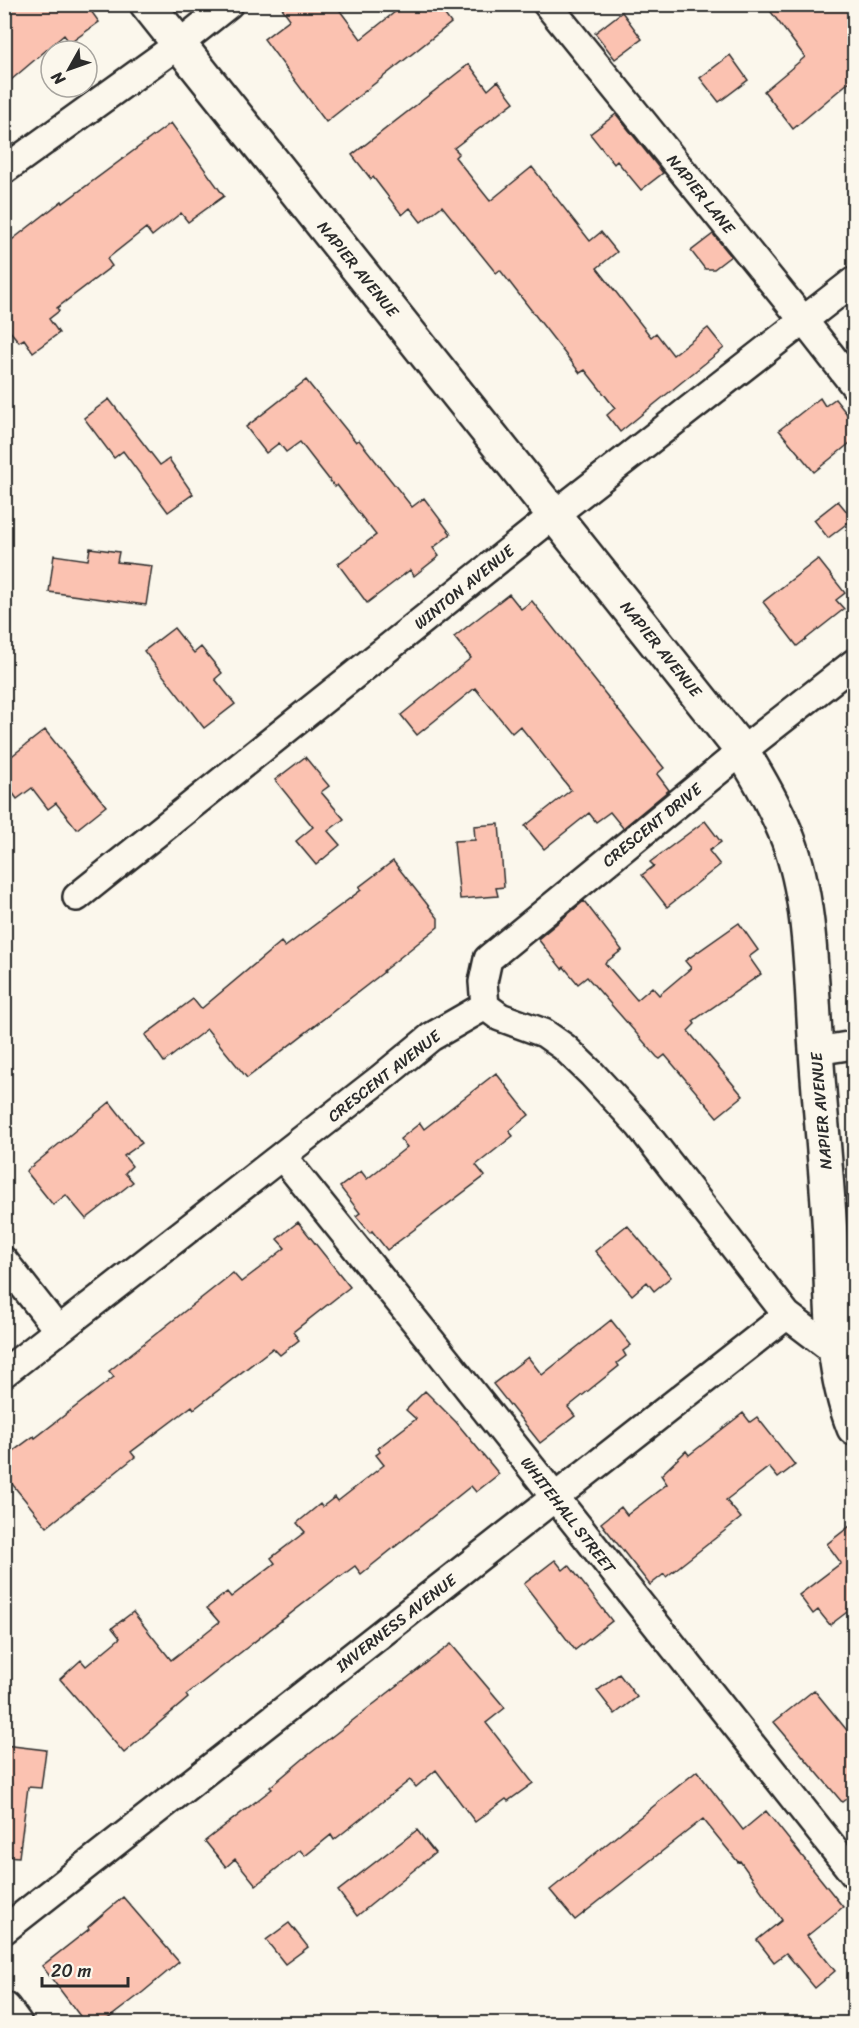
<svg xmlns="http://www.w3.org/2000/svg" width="859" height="2028" viewBox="0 0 859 2028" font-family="Sriracha,sans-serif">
  <rect width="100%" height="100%" fill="#fbf7ec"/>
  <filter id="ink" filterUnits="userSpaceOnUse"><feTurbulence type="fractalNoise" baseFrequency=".0167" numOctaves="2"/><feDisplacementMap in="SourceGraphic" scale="12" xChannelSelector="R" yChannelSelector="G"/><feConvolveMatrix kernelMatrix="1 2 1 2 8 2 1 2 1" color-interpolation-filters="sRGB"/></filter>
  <g filter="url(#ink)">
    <path fill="#fbc2b1" stroke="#2b2b2b" stroke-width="1.5" d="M 4,4 L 86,4 L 99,22 L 70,43 L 64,35 L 4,86 Z
      M 279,4 L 335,4 L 361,39 L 405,4 L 437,4 L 451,23 L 326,122 L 264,39 L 290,19 Z
      M 765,4 L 855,4 L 855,77 L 793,129 L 764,91 L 805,57 Z
      M 622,12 L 642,39 L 615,59 L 595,33 Z
      M 730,55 L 748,80 L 719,102 L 700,78 Z
      M 469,64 L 488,90 L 498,81 L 514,102 L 454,148 L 459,153 L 455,157 L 490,201 L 532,167 L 590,241 L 601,232 L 617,252 L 597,268 L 651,337 L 656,333 L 673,355 L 708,328 L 724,348 L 620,432 L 607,415 L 615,408 L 585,370 L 580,373 L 500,270 L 496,273 L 442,206 L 421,222 L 410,208 L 402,215 L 373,177 L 371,179 L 352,155 Z
      M 616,114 L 663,173 L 641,190 L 617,161 L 614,164 L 590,134 Z
      M 171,123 L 224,196 L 188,222 L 181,213 L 152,236 L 146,228 L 107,259 L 112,266 L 57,308 L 59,311 L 49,319 L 59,333 L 33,352 L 24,339 L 19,342 L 4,324 L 4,246 L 62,201 L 63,203 Z
      M 713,234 L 731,256 L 714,269 L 705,269 L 691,251 Z
      M 306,380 L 356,442 L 359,440 L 412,507 L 424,498 L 451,534 L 433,548 L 439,556 L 414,576 L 410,570 L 367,603 L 338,564 L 376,535 L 337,485 L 335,487 L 300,442 L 286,452 L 279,443 L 266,453 L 246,427 Z
      M 820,398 L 825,406 L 835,399 L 855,424 L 855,439 L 814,472 L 779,430 Z
      M 109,399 L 160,465 L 169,459 L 193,494 L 168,512 L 123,451 L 114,458 L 84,418 Z
      M 838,501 L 853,519 L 828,538 L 814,520 Z
      M 90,548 L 119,552 L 117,562 L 152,566 L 146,605 L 49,592 L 54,555 L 88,560 Z
      M 818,559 L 845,593 L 836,600 L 844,609 L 797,646 L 763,602 Z
      M 509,594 L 521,609 L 532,601 L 664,768 L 657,774 L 669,790 L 623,828 L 610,812 L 596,822 L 589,813 L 544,849 L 525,826 L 571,790 L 520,726 L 512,733 L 475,688 L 417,735 L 401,715 L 471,658 L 454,637 Z
      M 174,628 L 194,653 L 201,647 L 222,673 L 215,679 L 235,704 L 204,728 L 144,651 Z
      M 45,730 L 106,806 L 77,829 L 56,803 L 48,809 L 32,788 L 17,799 L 4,781 L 4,762 Z
      M 305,757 L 329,786 L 321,792 L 344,819 L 328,831 L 340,845 L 316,865 L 296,841 L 313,827 L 275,780 Z
      M 705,821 L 721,842 L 709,851 L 720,865 L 667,907 L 642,875 L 654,866 L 650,862 Z
      M 499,824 L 504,887 L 496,888 L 498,896 L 460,899 L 454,841 L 475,840 L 474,826 Z
      M 393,861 L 438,918 L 438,927 L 383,971 L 384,972 L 247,1078 L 207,1029 L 164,1062 L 145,1035 L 193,999 L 201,1009 L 281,942 L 285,947 L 361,890 L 359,887 Z
      M 584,901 L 622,950 L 605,963 L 637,1000 L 652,987 L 659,995 L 691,968 L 685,961 L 739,923 L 758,950 L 749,957 L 761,974 L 693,1021 L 695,1024 L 688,1031 L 743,1096 L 717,1117 L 665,1055 L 660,1059 L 657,1057 L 587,977 L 578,984 L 564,967 L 562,969 L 538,939 Z
      M 496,1073 L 529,1115 L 509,1131 L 513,1136 L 476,1165 L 485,1176 L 387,1250 L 372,1231 L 370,1233 L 356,1216 L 360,1213 L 340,1187 L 361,1171 L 367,1179 L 407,1147 L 400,1139 L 420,1123 L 424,1129 Z
      M 110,1102 L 142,1143 L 124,1156 L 132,1166 L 125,1173 L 133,1182 L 86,1219 L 66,1195 L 53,1205 L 26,1171 Z
      M 298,1222 L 350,1287 L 293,1332 L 299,1340 L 280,1355 L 273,1348 L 194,1409 L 192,1406 L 131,1452 L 135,1457 L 47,1527 L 4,1474 L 4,1458 L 34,1436 L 35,1438 L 114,1377 L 109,1371 L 233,1273 L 241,1282 L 261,1267 L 285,1248 L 277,1239 Z
      M 627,1225 L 671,1277 L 654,1291 L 647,1282 L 632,1295 L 595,1251 Z
      M 611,1320 L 631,1345 L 623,1351 L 626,1356 L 617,1363 L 619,1366 L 568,1407 L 575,1416 L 540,1443 L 493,1384 L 528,1357 L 542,1375 Z
      M 425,1391 L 456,1422 L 499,1474 L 476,1492 L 471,1486 L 361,1574 L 355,1566 L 340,1577 L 339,1576 L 186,1695 L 188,1698 L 124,1753 L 60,1679 L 81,1660 L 86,1666 L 120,1638 L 112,1628 L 133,1612 L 171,1660 L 184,1650 L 219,1622 L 207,1608 L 227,1592 L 231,1597 L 275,1563 L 271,1558 L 305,1532 L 297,1523 L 320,1504 L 322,1507 L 335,1497 L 338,1501 L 384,1465 L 376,1455 L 380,1452 L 378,1448 L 416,1419 L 406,1410 Z
      M 743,1413 L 750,1422 L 757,1417 L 795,1465 L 778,1478 L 769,1467 L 726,1500 L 741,1518 L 666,1577 L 664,1574 L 650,1585 L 601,1523 L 621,1507 L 627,1515 L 667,1484 L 661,1475 L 686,1451 L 689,1455 Z
      M 855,1522 L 855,1606 L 830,1625 L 818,1610 L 813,1614 L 799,1595 L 841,1563 L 827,1544 Z
      M 555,1560 L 563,1570 L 569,1565 L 612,1621 L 575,1650 L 524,1584 Z
      M 451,1644 L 505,1708 L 486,1723 L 533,1783 L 508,1801 L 506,1799 L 475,1822 L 436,1770 L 416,1787 L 410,1780 L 334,1840 L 331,1835 L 305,1856 L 300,1850 L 256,1885 L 235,1859 L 226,1867 L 205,1841 L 272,1789 L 270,1787 L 303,1759 Z
      M 619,1674 L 637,1697 L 615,1714 L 597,1691 Z
      M 814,1690 L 855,1740 L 855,1792 L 842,1802 L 774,1722 Z
      M 4,1745 L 46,1750 L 41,1788 L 28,1787 L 19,1857 L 4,1856 Z
      M 697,1771 L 743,1830 L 766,1811 L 843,1907 L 807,1936 L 835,1971 L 815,1988 L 786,1953 L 774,1962 L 757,1940 L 782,1920 L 740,1861 L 738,1862 L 703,1819 L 575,1920 L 550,1890 Z
      M 417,1830 L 435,1853 L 357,1916 L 338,1891 Z
      M 123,1897 L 179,1962 L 143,1992 L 101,2024 L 86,2024 L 42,1966 L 89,1929 L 88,1927 Z
      M 289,1923 L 308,1947 L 285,1964 L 266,1940 Z"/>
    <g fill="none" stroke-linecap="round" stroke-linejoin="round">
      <g stroke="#2b2b2b" stroke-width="32">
        <path id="minor" d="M 547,4 L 804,321 L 854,385
          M 4,170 L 179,44 L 229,4
          M 77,897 L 554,515 L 854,281
          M 485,1006 L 483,982 L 488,959 L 742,751 L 854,663
          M 485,1006 L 500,1017 L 544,1033 L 564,1047 L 592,1074 L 639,1125 L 787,1315 L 837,1353
          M 816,1051 L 854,1045
          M 282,1156 L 431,1341 L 854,1874
          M 4,1261 L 58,1330
          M 4,1373 L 380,1079 L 431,1037 L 485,1006
          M 4,1930 L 787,1315"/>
      </g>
      <g stroke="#2b2b2b" stroke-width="38">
        <path id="tertiary" d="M 147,4 L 742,751 C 760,780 776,808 788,839 C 812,901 811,984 816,1050 C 820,1112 827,1174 830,1236 C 832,1300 830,1368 854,1428
          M 4,2009 L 15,2024"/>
      </g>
      <use href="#minor" stroke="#fbf7ec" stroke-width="27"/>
      <use href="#tertiary" stroke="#fbf7ec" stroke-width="33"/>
    </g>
  </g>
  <g text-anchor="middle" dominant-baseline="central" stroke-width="4.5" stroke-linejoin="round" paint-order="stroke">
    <g font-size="16" fill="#2b2b2b" stroke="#fbf7ec">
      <text transform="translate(701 194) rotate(51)">NAPIER LANE</text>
      <text transform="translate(358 269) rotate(51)">NAPIER AVENUE</text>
      <text transform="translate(464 587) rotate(-39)">WINTON AVENUE</text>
      <text transform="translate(661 649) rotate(51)">NAPIER AVENUE</text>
      <text transform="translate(652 825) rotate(-39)">CRESCENT DRIVE</text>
      <text transform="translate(384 1076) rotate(-38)">CRESCENT AVENUE</text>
      <text transform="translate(821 1111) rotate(-95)">NAPIER AVENUE</text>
      <text transform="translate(568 1515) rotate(52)">WHITEHALL STREET</text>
      <text transform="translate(396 1623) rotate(-38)">INVERNESS AVENUE</text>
    </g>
  </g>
  <rect width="859" height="2028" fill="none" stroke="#fbf7ec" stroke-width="24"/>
  <rect x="12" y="12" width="835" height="2004" fill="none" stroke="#2b2b2b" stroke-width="2" filter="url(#ink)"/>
  <g transform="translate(69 69) rotate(230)"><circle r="28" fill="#fbf7ec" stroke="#a8a59f" stroke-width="1.5"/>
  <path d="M0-4.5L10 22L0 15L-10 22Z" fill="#2b2b2b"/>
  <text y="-9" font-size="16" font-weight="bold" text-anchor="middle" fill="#2b2b2b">N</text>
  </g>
  <path d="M42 1977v9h86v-9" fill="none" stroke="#2b2b2b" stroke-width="3"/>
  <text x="51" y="1977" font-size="18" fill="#2b2b2b" stroke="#fbf7ec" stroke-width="4.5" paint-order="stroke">20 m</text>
</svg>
